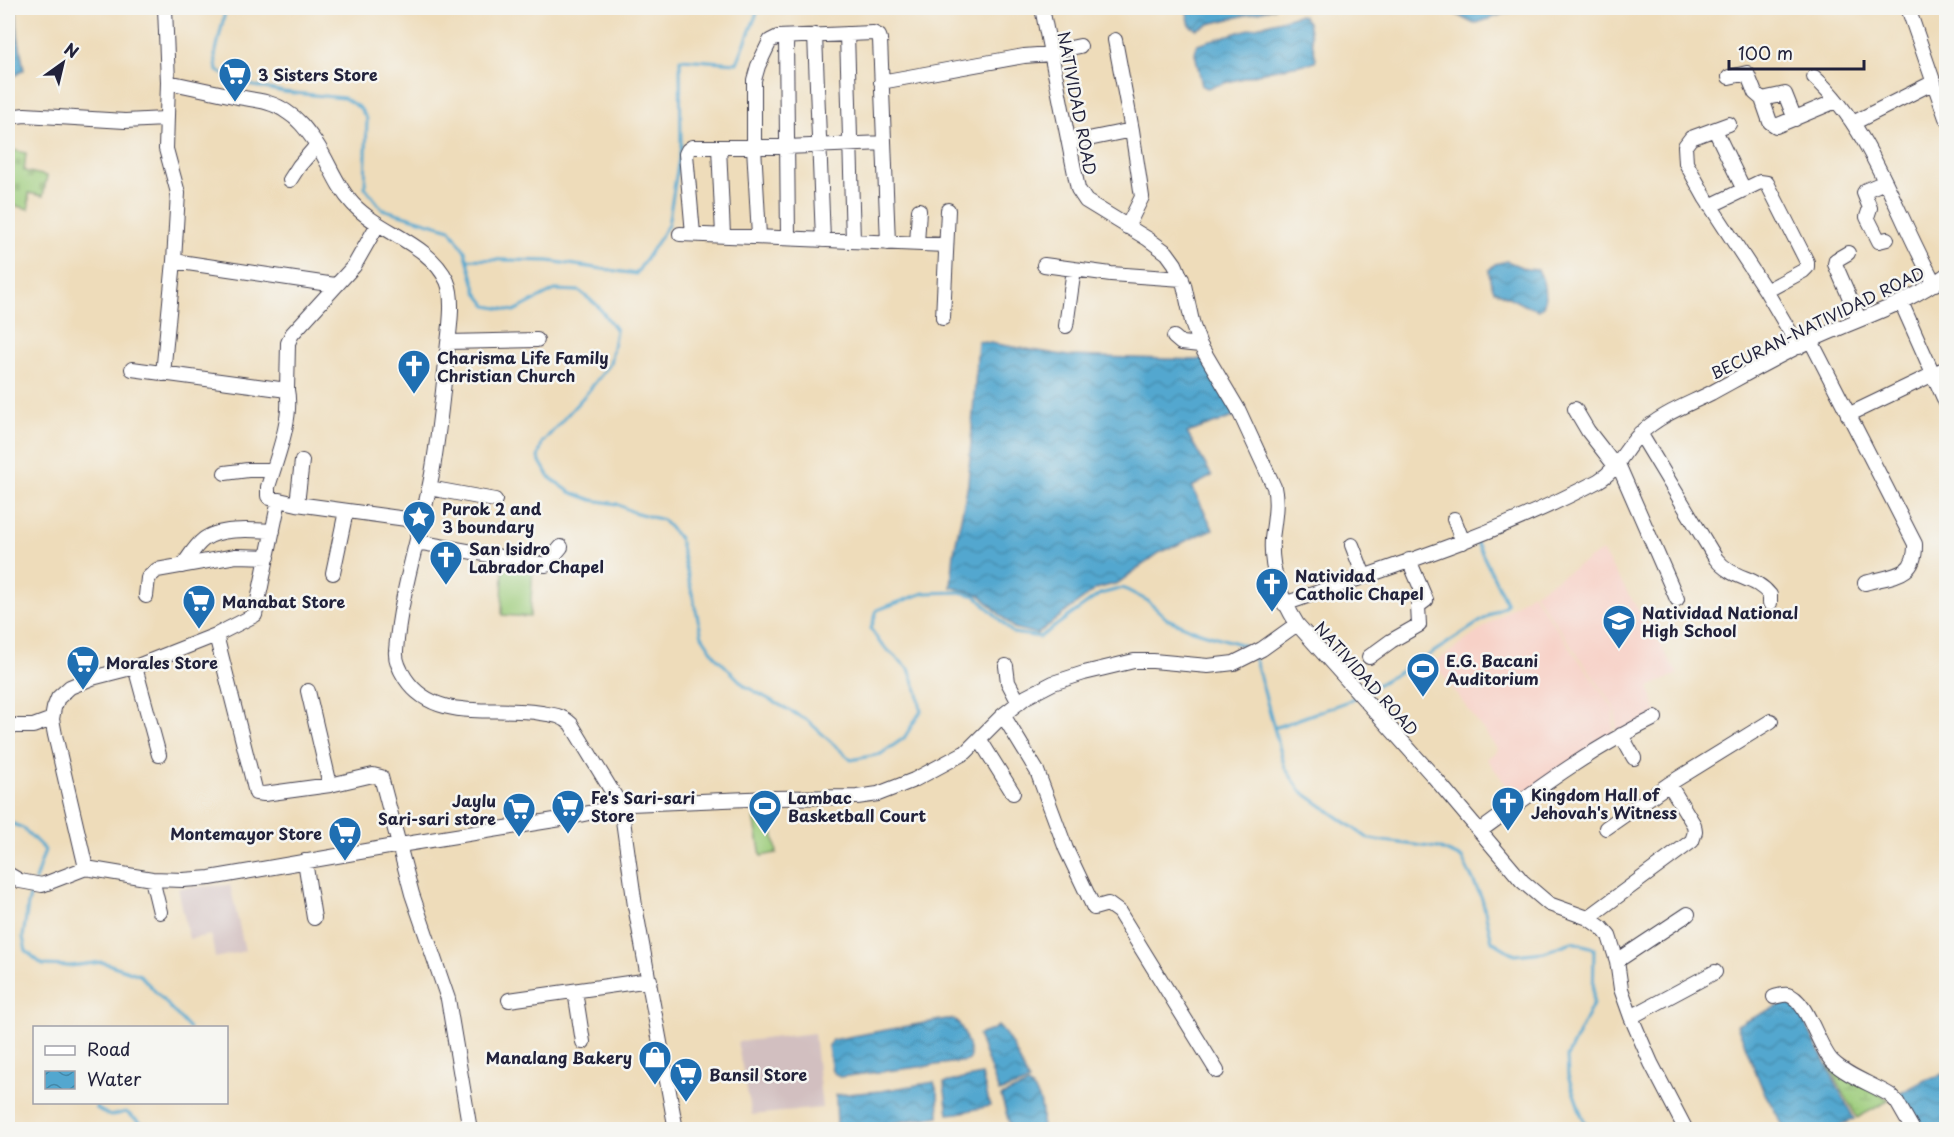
<svg xmlns="http://www.w3.org/2000/svg" width="1954" height="1137" viewBox="0 0 1954 1137" font-family="'Playpen Sans',sans-serif">
  <defs>
    <pattern id="wetland-marsh" width="20" height="14" patternUnits="userSpaceOnUse" patternTransform="scale(1.5)"><rect width="20" height="14" fill="#9dcc7b"/><path d="M1 5h8M5 5V1M11 12h8M15 12V8" fill="none" stroke="#87af6b"/></pattern>
    <pattern id="cemetery-stones" width="16" height="16" patternUnits="userSpaceOnUse" patternTransform="scale(1.5)"><rect width="16" height="16" fill="#9dcc7b"/><path d="M2 7V4a2 2 0 0 1 4 0v3zM10 15v-3a2 2 0 0 1 4 0v3z" fill="#87af6b"/></pattern>
    <pattern id="water-waves" width="16" height="10" patternUnits="userSpaceOnUse" patternTransform="scale(1.5)"><rect width="16" height="10" fill="#53a7cf"/><path d="M0 5q4-4 8 0t8 0" fill="none" stroke="#4488a9"/></pattern>
  </defs>
  <rect width="100%" height="100%" fill="#f6f6f2"/>
  <filter id="ink" filterUnits="userSpaceOnUse"><feTurbulence type="fractalNoise" baseFrequency=".0167" numOctaves="2"/><feDisplacementMap in="SourceGraphic" scale="12" xChannelSelector="R" yChannelSelector="G"/><feConvolveMatrix kernelMatrix="1 2 1 2 8 2 1 2 1" color-interpolation-filters="sRGB"/></filter>
  <filter id="wash" filterUnits="userSpaceOnUse"><feTurbulence type="fractalNoise" baseFrequency=".008" numOctaves="4" result="noise"/><feDisplacementMap in="SourceGraphic" scale="24" xChannelSelector="R" yChannelSelector="G"/><feGaussianBlur stdDeviation="1.35" result="paint"/><feColorMatrix in="noise" values="0 0 0 0 0 0 0 0 0 0 0 0 0 0 0 0 0 1.4 0 .05"/><feComposite in="paint" operator="in"/></filter>
  <g filter="url(#wash)">
    <rect width="100%" height="100%" fill="#eedcba"/>
    <path fill="#f7d1c7" d="M 1602,551 L 1678,674 L 1649,687 L 1658,716 L 1617,737 L 1615,709 L 1610,701 L 1534,593 Z
      M 1532,593 L 1614,709 L 1613,733 L 1517,800 L 1487,759 L 1498,750 L 1434,663 Z"/>
    <path fill="#d2bfc0" d="M 230,885 L 245,951 L 215,958 L 211,935 L 189,939 L 178,888 Z
      M 814,1033 L 822,1108 L 752,1115 L 737,1042 Z"/>
    <path fill="url(#wetland-marsh)" stroke="#60775b" stroke-width="1.5" d="M 1829,1066 L 1890,1100 L 1857,1118 Z"/>
    <path fill="url(#cemetery-stones)" stroke="#60775b" stroke-width="1.5" d="M 8,140 L 10,140 L 9,149 L 26,153 L 24,171 L 47,176 L 43,196 L 29,193 L 29,209 L 8,204 Z"/>
    <path fill="#9dcc7b" stroke="#60775b" stroke-width="1.5" d="M 503,562 L 533,566 L 530,617 L 502,615 Z
      M 770,814 L 777,853 L 761,856 L 754,817 Z"/>
    <path fill="url(#water-waves)" stroke="#3a6485" stroke-width="1.5" d="M 8,8 L 16,8 L 18,35 L 24,70 L 8,80 Z
      M 1186,8 L 1275,8 L 1209,24 L 1197,29 L 1190,26 Z
      M 1454,8 L 1521,8 L 1474,24 L 1457,15 Z
      M 1298,15 L 1303,16 L 1308,22 L 1316,59 L 1315,62 L 1272,70 L 1207,88 L 1202,86 L 1195,53 L 1197,44 Z
      M 1507,261 L 1526,269 L 1538,270 C 1544,279 1547,297 1543,307 L 1539,310 L 1524,305 L 1494,290 L 1490,280 L 1489,270 L 1495,264 Z
      M 978,341 L 1069,356 L 1198,360 L 1202,358 L 1239,415 L 1187,433 L 1212,476 L 1192,487 L 1213,529 L 1159,553 L 1118,583 L 1096,589 L 1037,634 L 1014,628 L 980,595 L 951,587 L 954,552 L 968,484 Z
      M 1787,1002 L 1799,1011 L 1854,1119 L 1834,1129 L 1785,1129 L 1763,1090 L 1737,1025 Z
      M 946,1019 C 949,1019 953,1019 956,1021 C 963,1025 971,1052 970,1059 L 967,1061 L 839,1077 L 832,1071 L 828,1047 L 832,1040 Z
      M 998,1026 C 1013,1040 1020,1063 1029,1082 L 999,1092 L 978,1035 L 992,1030 Z
      M 1946,1073 L 1946,1129 L 1917,1129 L 1897,1095 L 1925,1080 Z
      M 982,1075 L 990,1106 L 958,1113 L 948,1114 L 944,1083 Z
      M 934,1082 L 938,1094 L 939,1116 L 850,1129 L 837,1129 L 836,1095 L 881,1091 Z
      M 1027,1085 C 1042,1091 1044,1116 1041,1129 L 1011,1129 L 1001,1096 Z"/>
    <g fill="none" stroke-linecap="round" stroke-linejoin="round">
      <path stroke="#53a7cf" stroke-width="3" d="M 226,8 L 215,55 L 217,71 L 249,85 L 284,92 L 344,98 L 360,108 L 367,119 L 365,187 L 382,209 L 450,229 L 465,251 L 477,293 L 487,306 L 514,311 L 555,290 L 579,291 L 597,305 L 616,330 L 610,364 L 586,394 L 542,443 L 538,458 L 549,477 L 570,492 L 592,500 L 617,504 L 633,512 L 663,520 L 679,538 L 702,636 L 716,657 L 745,686 L 807,720 L 851,760 L 881,754 L 904,738 L 921,711 L 918,693 L 909,669 L 880,643 L 871,629 L 877,610 L 924,593 L 959,592 L 976,596 L 1013,633 L 1040,637 L 1100,594 L 1123,588 L 1148,601 L 1167,619 L 1193,630 L 1243,645 L 1249,652
        M 467,259 L 549,261 L 636,274 L 668,225 L 681,146 L 680,59 L 737,63 L 759,8
        M 1253,657 L 1256,662 L 1285,768 L 1301,791 L 1369,839 L 1438,848 L 1462,858 L 1482,899 L 1492,941 L 1515,955 L 1544,952 L 1572,942 L 1594,948 L 1593,1004 L 1567,1057 L 1568,1076 L 1582,1117 L 1591,1130
        M 1363,693 L 1429,655 L 1507,604 L 1476,541
        M 1274,728 L 1346,702 L 1357,696
        M 8,822 L 23,828 L 45,850 L 35,880
        M 33,886 L 28,904 L 23,937 L 26,951 L 43,965 L 70,966 L 102,962 L 140,975 L 189,1028
        M 98,1102 L 96,1108 L 110,1116 L 126,1112 L 150,1130"/>
    </g>
  </g>
  <g filter="url(#ink)">
    <g fill="none" stroke-linecap="round" stroke-linejoin="round">
      <g stroke="#413e4e" stroke-width="16">
        <path id="minor" d="M 165,8 L 168,82 C 191,87 214,92 238,97 C 255,100 272,101 287,112 C 300,120 307,131 316,143 C 329,162 336,186 353,204 C 380,233 429,243 447,281 C 455,299 449,332 447,352 C 443,393 439,434 432,474 C 421,533 400,592 396,651 C 395,660 400,670 405,678 C 435,724 495,705 541,713 C 553,715 562,715 571,724 L 621,806 L 635,906 L 676,1130
          M 1042,8 L 1078,189 L 1086,201 L 1148,239 L 1167,253 L 1175,264 L 1184,285 L 1193,326 L 1200,345 L 1238,409 L 1274,487 C 1278,504 1274,522 1272,539 C 1270,571 1281,598 1297,624 L 1434,777 L 1522,881 L 1549,904 L 1588,918 L 1602,928 L 1609,936 L 1617,961 L 1621,989 L 1631,1017 L 1651,1063 L 1686,1130
          M 1908,8 L 1946,118
          M 847,34 L 853,241
          M 815,35 L 823,240
          M 786,37 L 788,238
          M 1051,52 L 1080,46
          M 1729,77 L 1747,73 L 1755,93 L 1762,99
          M 1814,77 C 1872,129 1897,217 1935,284
          M 881,82 L 1024,56 L 1051,54
          M 8,117 L 25,115 L 125,121 L 165,119
          M 1795,119 L 1785,94 L 1762,99 L 1770,122 L 1776,126 L 1836,101
          M 1853,123 L 1934,82
          M 1729,124 L 1691,138 L 1685,146 L 1686,163 L 1706,199 L 1766,291 L 1799,347
          M 1715,130 L 1744,190
          M 1069,143 L 1132,130 L 1115,40
          M 719,147 L 723,235
          M 290,180 L 299,166 L 317,145
          M 1885,182 L 1866,190 L 1864,193 L 1870,208 L 1867,217 L 1879,241 L 1887,239
          M 1710,206 L 1760,182 L 1767,183 L 1807,262 L 1807,267 L 1803,271 L 1766,291
          M 1127,227 L 1142,197 L 1132,130
          M 680,234 L 946,245
          M 693,234 L 686,154 L 688,150 L 692,147 L 786,147 L 884,143
          M 759,236 L 754,147 L 754,80 L 758,66 L 770,41 L 778,37 L 873,33 L 879,36 L 880,39 L 888,243
          M 917,244 L 919,210
          M 1848,253 L 1836,260 L 1835,264 L 1859,319
          M 174,261 L 335,285
          M 1044,265 L 1111,274 L 1182,279
          M 1901,302 L 1946,403
          M 943,318 L 948,210
          M 1066,326 L 1074,269
          M 1174,337 L 1181,343 L 1200,345
          M 1811,341 L 1915,544 C 1916,578 1892,575 1865,583
          M 448,342 L 537,340
          M 132,369 L 287,390 C 293,418 276,460 268,487 L 268,496 L 270,498 L 297,504 L 421,521
          M 163,374 L 174,261 L 178,193 L 166,149 L 168,82
          M 287,390 L 288,343 L 292,334 L 354,266 L 378,224
          M 1575,409 L 1588,431 L 1616,467
          M 1848,415 L 1946,368
          M 1640,433 L 1716,559 C 1734,581 1754,575 1770,595 L 1770,603
          M 1618,464 L 1677,599
          M 225,473 L 248,470 L 273,470
          M 429,488 L 495,500
          M 297,504 L 302,461
          M 1454,519 L 1463,542
          M 417,542 L 546,565 L 561,547
          M 1352,545 L 1364,576
          M 182,566 C 189,558 194,547 203,540 C 218,527 254,530 273,531
          M 333,573 L 346,511
          M 146,596 L 148,578 L 157,570 L 236,556 L 268,557
          M 1284,604 C 1391,567 1498,534 1598,481 C 1618,470 1624,449 1640,434 C 1659,415 1687,405 1711,393 C 1744,375 1777,356 1812,340 C 1856,319 1907,305 1946,275
          M 216,635 L 256,793 L 264,794 L 330,785 L 373,775 L 381,777 L 412,894 L 448,999 L 470,1130
          M 1369,657 L 1391,641 L 1419,625 L 1418,606 L 1426,600 L 1409,560
          M 1006,666 L 1008,682 L 1019,703
          M 135,667 L 159,755
          M 308,691 L 330,785
          M 1003,715 L 1037,771 L 1066,849 L 1094,908 L 1108,904 L 1119,912 L 1217,1071
          M 8,726 L 33,726 L 52,719
          M 1621,735 L 1634,758
          M 980,740 L 1013,793
          M 1669,784 L 1771,721
          M 1480,831 C 1536,790 1592,748 1655,718
          M 305,861 L 314,918
          M 86,868 L 55,735 L 52,719 L 54,708 L 58,698 L 70,687 L 92,678 L 135,667 L 216,635 L 255,615 L 279,500
          M 8,874 L 20,881 L 42,885 L 86,868 L 152,879 L 183,880 L 210,878 L 400,845 L 561,819 L 630,804 L 772,798 L 857,797 L 878,794 L 914,780 L 966,752 L 1003,715 L 1026,697 L 1053,683 L 1084,673 L 1134,661 L 1153,661 L 1208,666 L 1234,663 L 1262,649 L 1297,624
          M 152,879 L 160,912
          M 1588,918 L 1692,841 L 1695,832 L 1694,825 L 1669,784 L 1606,828
          M 1617,961 L 1688,914
          M 575,991 L 583,1042
          M 1774,997 C 1779,996 1784,994 1788,995 C 1807,999 1818,1047 1832,1061 C 1847,1076 1872,1084 1890,1095 L 1897,1102 L 1913,1130
          M 509,1000 L 650,980
          M 1631,1017 L 1715,972"/>
      </g>
      <use href="#minor" stroke="#fff" stroke-width="14"/>
    </g>
  </g>
  <defs>
    <g id="supermarket-pin" transform="scale(1.725)"><path d="M0 17L-7.5 6A9.5 9.5 0 1 1 7.5 6Z" fill="#1f6fb2" stroke="#f6f6f2"/><path d="M-6-5.5h2.5l.6 2H6L4.5 2H-2.5L-4.4-4H-6ZM-1.5 3.2a1.3 1.3 0 1 0 .1 0ZM3 3.2a1.3 1.3 0 1 0 .1 0Z" fill="#fff"/></g>
    <g id="church-pin" transform="scale(1.725)"><path d="M0 17L-7.5 6A9.5 9.5 0 1 1 7.5 6Z" fill="#1f6fb2" stroke="#f6f6f2"/><path d="M-1.2-6h2.4v3.5h3.3v2.4h-3.3V6h-2.4V-.1h-3.3v-2.4h3.3Z" fill="#fff"/></g>
    <g id="sight-pin" transform="scale(1.725)"><path d="M0 17L-7.5 6A9.5 9.5 0 1 1 7.5 6Z" fill="#1f6fb2" stroke="#f6f6f2"/><path d="M0-6L1.8-2.2L6-1.7L2.9 1.2L3.7 5.4L0 3.3L-3.7 5.4L-2.9 1.2L-6-1.7L-1.8-2.2Z" fill="#fff"/></g>
    <g id="school-pin" transform="scale(1.725)"><path d="M0 17L-7.5 6A9.5 9.5 0 1 1 7.5 6Z" fill="#1f6fb2" stroke="#f6f6f2"/><path d="M0-5L7-2L0 1L-7-2ZM-4 1L0 2.5L4 1V4Q0 6-4 4Z" fill="#fff"/></g>
    <g id="stadium-pin" transform="scale(1.725)"><path d="M0 17L-7.5 6A9.5 9.5 0 1 1 7.5 6Z" fill="#1f6fb2" stroke="#f6f6f2"/><path d="M0-5a6.5 5 0 1 0 0 10a6.5 5 0 1 0 0-10ZM-3.5-1.8h7v3.6h-7Z" fill="#fff"/></g>
    <g id="shop-pin" transform="scale(1.725)"><path d="M0 17L-7.5 6A9.5 9.5 0 1 1 7.5 6Z" fill="#1f6fb2" stroke="#f6f6f2"/><path d="M-5-2.5h2.3a2.7 3.5 0 0 1 5.4 0H5L5.5 6h-11ZM-1.5-2.5h3a1.5 2.3 0 0 0-3 0Z" fill="#fff"/></g>
  </defs>
  <g fill-rule="evenodd">
    <use href="#supermarket-pin" x="235" y="74"/>
    <use href="#church-pin" x="414" y="366"/>
    <use href="#sight-pin" x="419" y="517"/>
    <use href="#church-pin" x="446" y="557"/>
    <use href="#church-pin" x="1272" y="584"/>
    <use href="#supermarket-pin" x="199" y="601"/>
    <use href="#school-pin" x="1619" y="621"/>
    <use href="#supermarket-pin" x="83" y="662"/>
    <use href="#stadium-pin" x="1423" y="669"/>
    <use href="#church-pin" x="1508" y="803"/>
    <use href="#supermarket-pin" x="568" y="806"/>
    <use href="#stadium-pin" x="765" y="806"/>
    <use href="#supermarket-pin" x="519" y="809"/>
    <use href="#supermarket-pin" x="345" y="833"/>
    <use href="#shop-pin" x="655" y="1057"/>
    <use href="#supermarket-pin" x="686" y="1074"/>
  </g>
  <g text-anchor="middle" dominant-baseline="central" stroke-width="5" stroke-linejoin="round" paint-order="stroke">
    <g font-size="16" font-weight="bold" fill="#22223b" stroke="#f6f6f2" text-anchor="start">
      <text x="258" y="74">3 Sisters Store</text>
      <text x="437" y="357">Charisma Life Family<tspan x="437" dy="18">Christian Church</tspan></text>
      <text x="442" y="508">Purok 2 and<tspan x="442" dy="18">3 boundary</tspan></text>
      <text x="469" y="548">San Isidro<tspan x="469" dy="18">Labrador Chapel</tspan></text>
      <text x="1295" y="575">Natividad<tspan x="1295" dy="18">Catholic Chapel</tspan></text>
      <text x="222" y="601">Manabat Store</text>
      <text x="1642" y="612">Natividad National<tspan x="1642" dy="18">High School</tspan></text>
      <text x="1446" y="660">E.G. Bacani<tspan x="1446" dy="18">Auditorium</tspan></text>
      <text x="106" y="662">Morales Store</text>
      <text x="1531" y="794">Kingdom Hall of<tspan x="1531" dy="18">Jehovah's Witness</tspan></text>
      <text x="591" y="797">Fe's Sari-sari<tspan x="591" dy="18">Store</tspan></text>
      <text x="788" y="797">Lambac<tspan x="788" dy="18">Basketball Court</tspan></text>
      <text x="496" y="800" text-anchor="end">Jaylu<tspan x="496" dy="18">Sari-sari store</tspan></text>
      <text x="322" y="833" text-anchor="end">Montemayor Store</text>
      <text x="632" y="1057" text-anchor="end">Manalang Bakery</text>
      <text x="709" y="1074">Bansil Store</text>
    </g>
    <g font-size="16" fill="#22223b" stroke="#f6f6f2">
      <text transform="translate(1078 103) rotate(79)">NATIVIDAD ROAD</text>
      <text transform="translate(1817 322) rotate(-26)">BECURAN-NATIVIDAD ROAD</text>
      <text transform="translate(1367 678) rotate(48)">NATIVIDAD ROAD</text>
    </g>
  </g>
  <rect width="1954" height="1137" fill="none" stroke="#f6f6f2" stroke-width="30"/>
  <rect x="33" y="1026" width="195" height="78" fill="#f6f6f2" stroke="#a1a1a9" stroke-width="1.5"/>
  <rect x="45" y="1046" width="30" height="9" fill="#ffffff" stroke="#a1a1a9" stroke-width="1.5"/>
  <text x="87" y="1056" font-size="18" fill="#22223b">Road</text>
  <rect x="45" y="1071" width="30" height="18" fill="url(#water-waves)" stroke="#a1a1a9" stroke-width="1.5"/>
  <text x="87" y="1086" font-size="18" fill="#22223b">Water</text>
  <g transform="translate(63 63) rotate(34)" stroke="#f6f6f2" stroke-width="4.5" paint-order="stroke">
  <path d="M0-4.5L10 22L0 15L-10 22Z" fill="#22223b"/>
  <text y="-9" font-size="16" font-weight="bold" text-anchor="middle" fill="#22223b">N</text>
  </g>
  <path d="M1729 60v9h135v-9" fill="none" stroke="#22223b" stroke-width="3"/>
  <text x="1738" y="60" font-size="18" fill="#22223b" stroke="#f6f6f2" stroke-width="4.5" paint-order="stroke">100 m</text>
</svg>
